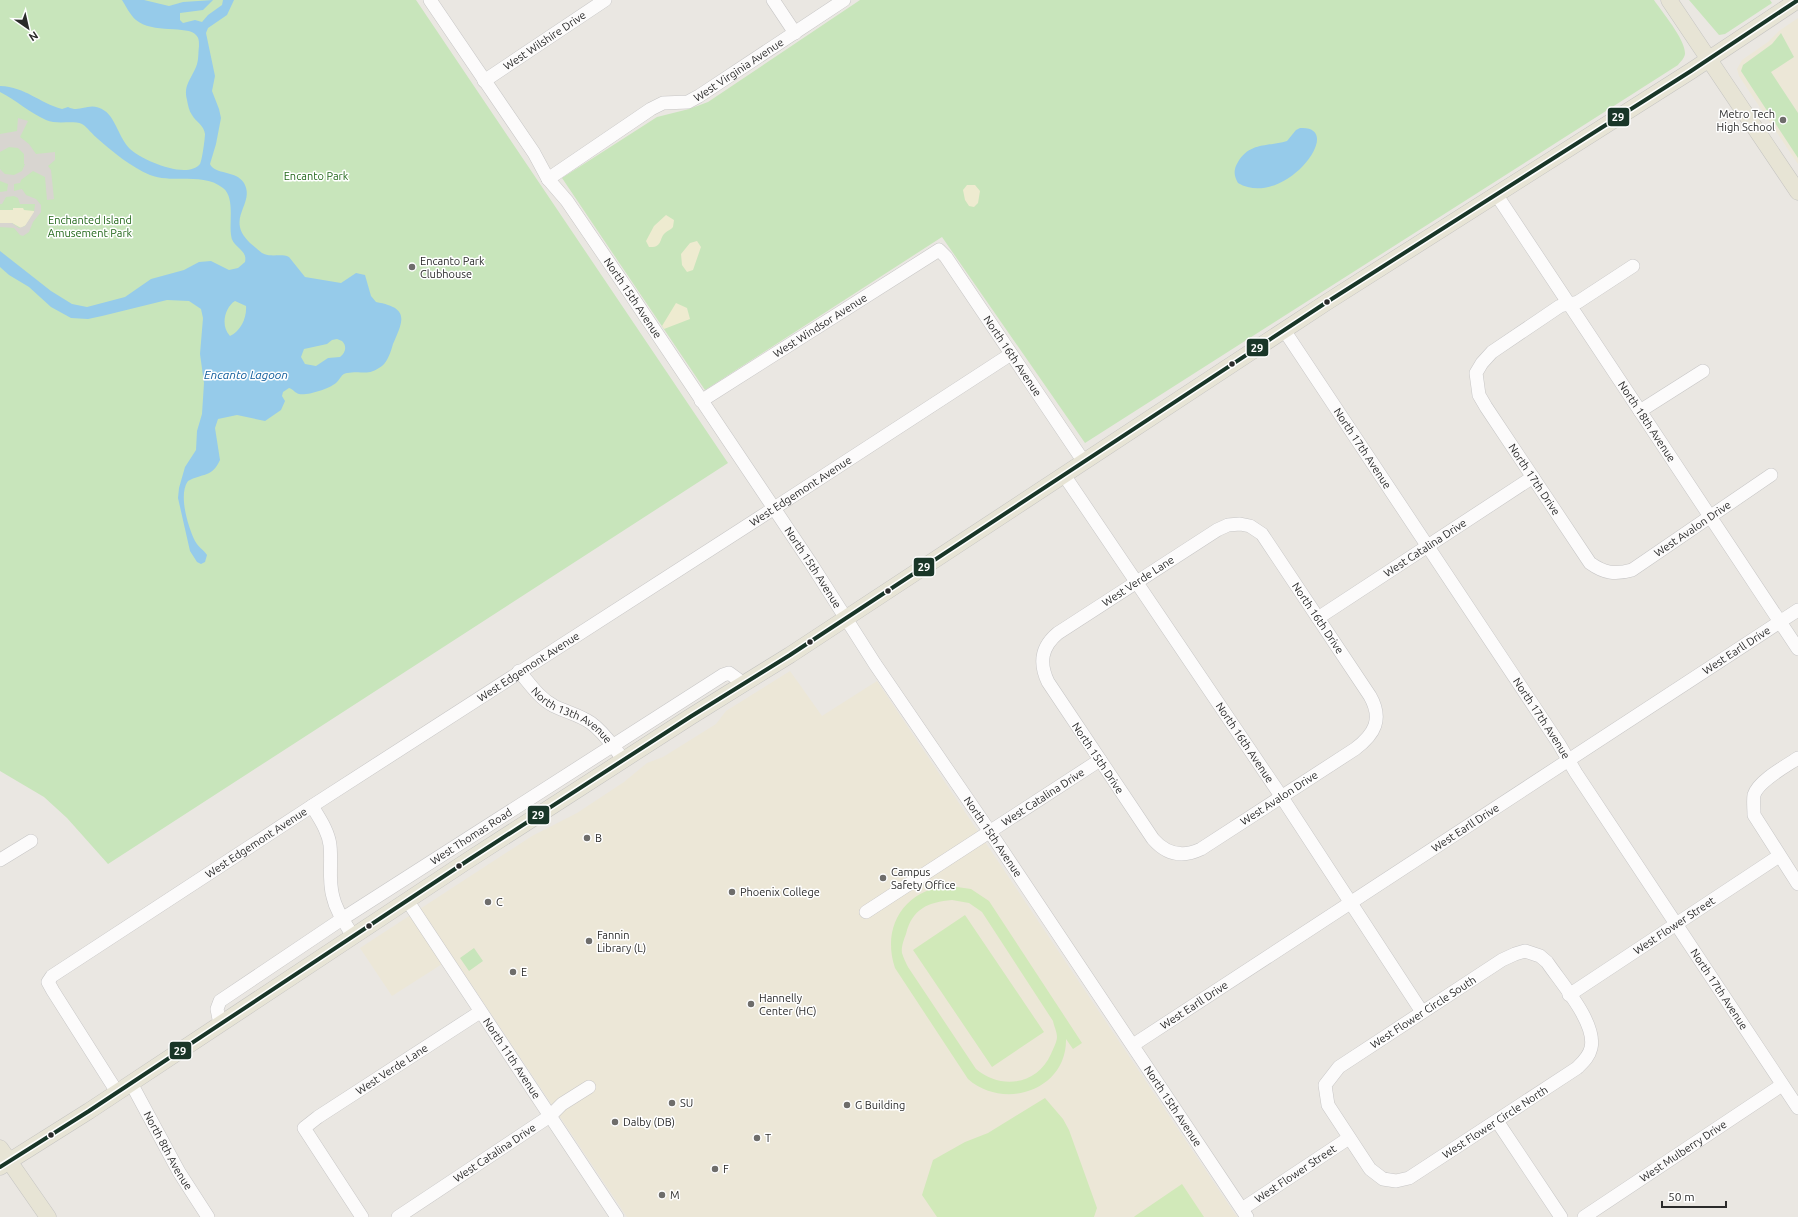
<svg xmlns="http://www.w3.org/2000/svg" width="1798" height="1217" viewBox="0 0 1798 1217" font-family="Ubuntu,sans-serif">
  <rect width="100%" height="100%" fill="#eae7e2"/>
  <path fill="#ece7d7" d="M 1798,18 L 1798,164 L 1739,76 L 1737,69 L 1742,60 L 1768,42 L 1779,31 Z
    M 790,671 L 822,716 L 877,681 L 1237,1217 L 627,1217 L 453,957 L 392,996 L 360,948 L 532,836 L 577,813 L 624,782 L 647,763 L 663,757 L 716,724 L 726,711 Z"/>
  <path fill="#c8e5bb" d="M 0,0 L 416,0 L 728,463 L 108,864 L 67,818 L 44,797 L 0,771 Z
    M 860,0 L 1654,0 C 1662,12 1686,40 1685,54 C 1684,59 1681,61 1678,65 L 1085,443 L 942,237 L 705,390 L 562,178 L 657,117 L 689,109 L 708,102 Z
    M 1689,0 L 1770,0 L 1772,3 L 1725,34 L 1719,35 Z
    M 1781,33 L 1794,57 L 1771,72 L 1798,113 L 1798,158 L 1741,71 L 1743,65 L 1772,44 Z
    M 474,948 L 483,961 L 469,971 L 460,958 Z"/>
  <path fill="#eeebd0" d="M 967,185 L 975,185 L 980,191 L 978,203 L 974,207 L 969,206 L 965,200 L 963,190 Z
    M 13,208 L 23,208 L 24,210 L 34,211 L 34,213 L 26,225 L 21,228 L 12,223 L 0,223 L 0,210 L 13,210 Z
    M 666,215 L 674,220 L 673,227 C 671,230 668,230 665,233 C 659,238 663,248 649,247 L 646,241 L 654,226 Z
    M 697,241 L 701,247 L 693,270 L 687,272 L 682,265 L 681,254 L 690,243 Z
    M 676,303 L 687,308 L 690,319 L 664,329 L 662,326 Z"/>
  <path fill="#d1e9b9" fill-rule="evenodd" d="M 950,886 L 971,889 L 989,901 L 1082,1043 L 1073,1049 L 1066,1039 C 1067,1090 1004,1111 968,1079 L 895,968 C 881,927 905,888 950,886 ZM 952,900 L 969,903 L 982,912 L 1053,1021 C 1054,1026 1057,1032 1057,1037 C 1057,1042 1053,1049 1051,1054 C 1037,1085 1001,1090 976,1069 L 908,967 C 906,963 903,957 902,953 C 901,947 904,939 906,934 C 912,909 928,902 952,900 Z
    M 965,915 L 1044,1032 L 992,1067 L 913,950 Z
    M 1045,1098 L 1063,1119 L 1069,1130 L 1097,1208 L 1094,1217 L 937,1217 L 922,1195 L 933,1160 L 965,1142 L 988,1133 Z
    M 1182,1184 L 1204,1217 L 1134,1217 L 1135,1216 Z"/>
  <path fill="#d8d5d0" d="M 18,118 L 28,121 L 20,137 L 29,144 L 36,154 L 55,152 L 55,160 L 48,166 L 51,170 L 54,199 L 47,200 L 45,177 L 33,171 L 21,180 L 20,183 L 14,184 L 14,191 L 22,189 L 26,195 L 36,199 L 41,205 L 41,212 L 33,222 L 29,232 L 23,236 L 20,235 L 14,228 L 0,227 L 0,223 L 12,223 L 19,228 L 25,226 L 34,212 L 35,204 L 20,204 L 18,198 L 14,196 L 6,197 L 2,204 L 0,204 L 0,192 L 7,191 L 8,184 L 0,181 L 0,169 L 5,174 L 14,175 L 22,171 L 25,164 L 24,164 L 24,154 L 18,148 L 9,147 L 0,152 L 0,134 L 17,131 Z"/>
  <path fill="#96cbea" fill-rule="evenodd" d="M 122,0 L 144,0 L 169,6 L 183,2 L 213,0 L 203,10 L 180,13 L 180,20 L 183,23 L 195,20 L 202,22 L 208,15 L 222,5 L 223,0 L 234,0 L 227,15 L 208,28 L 206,33 L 215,76 L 212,91 L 219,109 L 221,118 L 216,144 L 210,164 C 215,175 236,170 244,183 C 256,204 224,218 250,243 C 254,246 258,250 262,253 C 271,258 281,253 289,257 L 305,277 L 341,283 L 356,273 L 365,275 L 371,296 L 376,302 C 409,308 404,319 393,344 C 391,351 388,361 382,366 C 367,377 363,370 347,373 C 341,374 341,378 337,382 C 332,388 307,396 299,394 C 295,393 293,389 289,388 L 283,392 L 282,396 L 285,401 L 281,410 L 265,421 L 237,415 L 218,419 L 215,428 L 220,460 C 212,478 202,473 188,481 C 178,494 188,527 195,541 C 198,547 204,550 207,555 L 205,562 L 201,564 L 197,562 L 190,551 L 178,498 L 179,488 L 185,467 L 196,450 L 197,431 L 202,414 L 204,383 L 200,354 L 203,318 L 201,309 L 189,301 L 167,300 L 102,316 L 88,319 L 71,318 L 51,307 L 29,287 L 9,275 L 0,267 L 0,251 L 51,291 L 72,304 L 87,307 L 125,297 L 151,279 L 184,270 L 199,262 L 211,261 L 229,270 L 238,268 L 245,262 C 248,249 232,248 231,235 C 229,222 235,197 223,188 C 202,172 174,184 150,175 C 131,167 113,152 98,139 C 93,135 87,127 82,124 C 73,120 57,125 46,120 C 30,113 16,100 0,92 L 0,86 C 26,87 39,103 62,109 L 68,107 C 81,114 89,100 105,111 C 116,119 119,138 130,149 C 142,160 187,180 200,164 C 202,161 205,139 205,134 C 204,125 196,122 192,115 C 189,111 188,105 187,100 C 183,86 191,79 196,67 C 199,60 198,53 199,46 C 199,41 199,38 196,35 C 188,25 152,34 136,20 C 130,15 126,6 122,0 ZM 235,301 L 246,306 C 247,317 241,331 230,336 C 220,326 225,307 235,301 ZM 337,339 L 342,341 C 347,346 346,352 340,357 L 328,358 L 316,366 L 305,364 L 301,357 L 304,349 L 327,344 L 332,340 Z
    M 1300,128 C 1348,125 1284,210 1238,183 C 1234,176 1233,170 1238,162 C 1250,142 1267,147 1287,141 L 1296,130 Z"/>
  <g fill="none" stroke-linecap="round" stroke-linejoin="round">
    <g stroke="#c7c6c6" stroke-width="14">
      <g id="minor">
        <path id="s1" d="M 430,0 L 534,153 L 548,179 L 567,201 L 627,289 L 810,562 L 875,664 L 990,832 L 1247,1217"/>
        <path d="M 773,0 L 795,33"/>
        <path id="s2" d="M 484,81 L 605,0"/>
        <path id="s3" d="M 548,179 L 651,109 L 663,103 L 688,102 L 699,96 L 844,0"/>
        <path id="s4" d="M 1496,194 L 1798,649"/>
        <path id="s5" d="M 1633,266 L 1578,302 L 1560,306 L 1492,352 L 1482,363 L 1476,373 L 1479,395 L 1486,407 L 1590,563 C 1604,573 1615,575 1632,570 L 1771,475"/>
        <path id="s6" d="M 1284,330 L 1559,744 L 1576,773 L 1798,1108"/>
        <path id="s7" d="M 701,401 L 939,250 L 946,257 L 1084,462"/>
        <path d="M 1640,411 L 1703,371"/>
        <path id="s8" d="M 1064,475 L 1281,796 L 1422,1012"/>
        <path d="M 1240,524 L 1250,526 L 1262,534 L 1370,696 C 1383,719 1375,734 1355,749 L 1201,849 C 1182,858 1166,854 1153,839 L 1048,682 C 1039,663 1041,647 1058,633 L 1217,530 L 1228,525 Z"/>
        <path id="s9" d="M 1318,618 L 1533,477"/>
        <path id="s10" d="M 519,671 C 530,684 539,698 554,706 C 566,712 580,715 591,723 C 605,733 613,747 624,760"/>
        <path d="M 1798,758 C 1786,766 1758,781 1754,795 C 1753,801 1754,809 1754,815 L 1798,884"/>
        <path d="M 312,806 C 319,818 328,830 330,845 C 332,863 328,880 333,897 C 336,911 345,923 353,936"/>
        <path d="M 0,860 L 31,841"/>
        <path id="s11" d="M 407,900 L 617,1217"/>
        <path id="s12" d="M 866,912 L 1100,760"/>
        <path d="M 1525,951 L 1540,956 L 1547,962 C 1561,983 1597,1023 1591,1048 C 1589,1057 1583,1062 1577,1068 L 1409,1178 L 1396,1181 L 1383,1179 L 1370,1169 L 1328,1105 L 1325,1085 L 1339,1067 L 1502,960 L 1515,954 Z"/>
        <path id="s13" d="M 1569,995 L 1779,856"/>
        <path id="s14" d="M 220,1024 L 217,1009 L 220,1001 L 342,919 L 723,675 L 729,673 L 744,684"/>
        <path id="s15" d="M 1133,1045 L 1798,610"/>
        <path id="s16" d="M 131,1083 L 179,1172 L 208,1217"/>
        <path id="s17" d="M 117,1092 L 53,991 L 48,982 L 52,976 L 312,806 L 759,518 L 1011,354"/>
        <path d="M 1497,1121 L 1561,1217"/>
        <path id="s18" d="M 1242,1209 L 1349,1138"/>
        <path id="s19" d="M 362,1217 L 304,1128 L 318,1117 L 480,1012"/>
        <path id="s20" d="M 398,1217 L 550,1116 L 562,1104 L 589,1087"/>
        <path id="s21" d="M 1584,1217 L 1782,1085"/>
      </g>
    </g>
    <g stroke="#c5c4c2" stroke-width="17">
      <path id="major" d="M 1669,0 L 1798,192
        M 0,1148 L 48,1217
        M 0,1167 L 89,1111 L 467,861 L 690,717 L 790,655 L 1327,302 L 1691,71 L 1798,0"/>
    </g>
    <use href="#minor" stroke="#fcfbfb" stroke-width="13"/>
    <use href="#major" stroke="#e7e4d5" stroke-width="16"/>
    <g stroke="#fff" stroke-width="7">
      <path id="bus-1" d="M 0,1167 L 89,1111 L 467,861 L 690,717 L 790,655 L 1327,302 L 1691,71 L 1798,0"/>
    </g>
    <use href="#bus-1" stroke="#193628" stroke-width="4"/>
  </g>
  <g fill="#6e6d6b" stroke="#fff" stroke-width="1.5">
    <circle cx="1783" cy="120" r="4"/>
    <circle cx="412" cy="267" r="4"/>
    <circle cx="587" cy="838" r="4"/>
    <circle cx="883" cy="878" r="4"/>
    <circle cx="732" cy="892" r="4"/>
    <circle cx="488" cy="902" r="4"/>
    <circle cx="589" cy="941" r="4"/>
    <circle cx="513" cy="972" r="4"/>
    <circle cx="751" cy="1004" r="4"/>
    <circle cx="672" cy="1103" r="4"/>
    <circle cx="847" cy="1105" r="4"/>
    <circle cx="615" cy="1122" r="4"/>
    <circle cx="757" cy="1138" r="4"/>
    <circle cx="715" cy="1169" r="4"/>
    <circle cx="662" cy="1195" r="4"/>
  </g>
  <g fill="#2b2b2b" stroke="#fff" stroke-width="1.5">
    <circle cx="1327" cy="302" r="3.5"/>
    <circle cx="1232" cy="364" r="3.5"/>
    <circle cx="888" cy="591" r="3.5"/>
    <circle cx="810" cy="642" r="3.5"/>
    <circle cx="459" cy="866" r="3.5"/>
    <circle cx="369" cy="926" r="3.5"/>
    <circle cx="51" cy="1135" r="3.5"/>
  </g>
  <g text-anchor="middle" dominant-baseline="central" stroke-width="3" stroke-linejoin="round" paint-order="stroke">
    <g font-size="11" fill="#2b2b2b" stroke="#fff">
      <text stroke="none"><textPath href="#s2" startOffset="73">West Wilshire Drive</textPath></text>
      <text stroke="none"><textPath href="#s3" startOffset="223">West Virginia Avenue</textPath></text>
      <text stroke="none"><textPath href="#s1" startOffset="361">North 15th Avenue</textPath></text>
      <text stroke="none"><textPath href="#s7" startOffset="141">West Windsor Avenue</textPath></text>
      <text stroke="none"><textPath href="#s7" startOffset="411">North 16th Avenue</textPath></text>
      <text stroke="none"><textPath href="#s4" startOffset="273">North 18th Avenue</textPath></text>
      <text stroke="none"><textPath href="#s6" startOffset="142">North 17th Avenue</textPath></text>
      <text stroke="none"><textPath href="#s5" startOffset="316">North 17th Drive</textPath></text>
      <text stroke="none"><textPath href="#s17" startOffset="1029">West Edgemont Avenue</textPath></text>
      <text stroke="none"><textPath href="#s5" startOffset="534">West Avalon Drive</textPath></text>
      <text stroke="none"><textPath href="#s9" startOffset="128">West Catalina Drive</textPath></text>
      <text stroke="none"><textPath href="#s1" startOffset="685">North 15th Avenue</textPath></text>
      <text transform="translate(1138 581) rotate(-33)">West Verde Lane</text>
      <text transform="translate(1318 618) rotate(56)">North 16th Drive</text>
      <text stroke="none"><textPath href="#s15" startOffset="721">West Earll Drive</textPath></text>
      <text stroke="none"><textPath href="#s17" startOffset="705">West Edgemont Avenue</textPath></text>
      <text stroke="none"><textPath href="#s10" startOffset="70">North 13th Avenue</textPath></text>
      <text stroke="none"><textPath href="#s6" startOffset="466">North 17th Avenue</textPath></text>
      <text stroke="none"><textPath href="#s8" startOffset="323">North 16th Avenue</textPath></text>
      <text transform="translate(1098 758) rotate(56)">North 15th Drive</text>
      <text stroke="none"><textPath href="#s12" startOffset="211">West Catalina Drive</textPath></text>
      <text transform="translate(1279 798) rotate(-33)">West Avalon Drive</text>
      <text stroke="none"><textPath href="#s15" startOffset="397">West Earll Drive</textPath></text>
      <text stroke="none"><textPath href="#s14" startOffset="324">West Thomas Road</textPath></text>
      <text stroke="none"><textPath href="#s1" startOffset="1009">North 15th Avenue</textPath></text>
      <text stroke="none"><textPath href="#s17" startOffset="381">West Edgemont Avenue</textPath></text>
      <text stroke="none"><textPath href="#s13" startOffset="126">West Flower Street</textPath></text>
      <text stroke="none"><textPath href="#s6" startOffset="790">North 17th Avenue</textPath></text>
      <text stroke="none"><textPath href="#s15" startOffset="73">West Earll Drive</textPath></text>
      <text transform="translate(1423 1012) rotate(-33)">West Flower Circle South</text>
      <text stroke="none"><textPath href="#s11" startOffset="190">North 11th Avenue</textPath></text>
      <text stroke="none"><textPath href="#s19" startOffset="212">West Verde Lane</textPath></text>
      <text stroke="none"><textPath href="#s1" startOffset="1333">North 15th Avenue</textPath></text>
      <text transform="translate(1495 1122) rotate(-33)">West Flower Circle North</text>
      <text stroke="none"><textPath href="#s16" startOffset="77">North 8th Avenue</textPath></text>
      <text stroke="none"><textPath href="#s21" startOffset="119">West Mulberry Drive</textPath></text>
      <text stroke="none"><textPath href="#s20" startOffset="116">West Catalina Drive</textPath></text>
      <text stroke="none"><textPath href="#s18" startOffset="64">West Flower Street</textPath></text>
    </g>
    <g font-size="11" fill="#2b2b2b" stroke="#fff" text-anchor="start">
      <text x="1775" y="114" text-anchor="end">Metro Tech<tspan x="1775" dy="13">High School</tspan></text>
      <text x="420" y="261">Encanto Park<tspan x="420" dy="13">Clubhouse</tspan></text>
      <text x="595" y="838">B</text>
      <text x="891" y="872">Campus<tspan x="891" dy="13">Safety Office</tspan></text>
      <text x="740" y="892">Phoenix College</text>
      <text x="496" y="902">C</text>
      <text x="597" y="935">Fannin<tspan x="597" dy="13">Library (L)</tspan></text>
      <text x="521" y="972">E</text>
      <text x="759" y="998">Hannelly<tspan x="759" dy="13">Center (HC)</tspan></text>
      <text x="680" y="1103">SU</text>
      <text x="855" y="1105">G Building</text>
      <text x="623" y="1122">Dalby (DB)</text>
      <text x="765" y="1138">T</text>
      <text x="723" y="1169">F</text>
      <text x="670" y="1195">M</text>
    </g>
    <g font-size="11" fill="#23681b" stroke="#fff">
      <text x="316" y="176">Encanto Park</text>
      <text x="90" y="220">Enchanted Island<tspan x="90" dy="13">Amusement Park</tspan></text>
    </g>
    <g font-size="12" font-style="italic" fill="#0f5c9b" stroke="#fff">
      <text x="246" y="374">Encanto Lagoon</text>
    </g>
  </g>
  <g stroke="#fff" stroke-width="1.5">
    <rect x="1607" y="107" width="23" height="20" rx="4" fill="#193628"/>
    <rect x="1246" y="338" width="23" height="19" rx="4" fill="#193628"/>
    <rect x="913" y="557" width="22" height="20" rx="4" fill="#193628"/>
    <rect x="527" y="805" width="23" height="20" rx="4" fill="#193628"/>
    <rect x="169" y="1041" width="23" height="19" rx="4" fill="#193628"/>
  </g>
  <g font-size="11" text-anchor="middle" font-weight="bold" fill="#fff">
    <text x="1618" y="121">29</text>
    <text x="1257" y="352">29</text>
    <text x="924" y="571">29</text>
    <text x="538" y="819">29</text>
    <text x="180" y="1055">29</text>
  </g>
  <g transform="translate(28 28) rotate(146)" stroke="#ffffff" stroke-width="3" paint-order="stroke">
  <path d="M0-3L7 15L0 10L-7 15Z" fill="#2b2b2b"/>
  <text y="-6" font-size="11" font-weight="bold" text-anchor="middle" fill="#2b2b2b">N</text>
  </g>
  <path d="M1662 1201v6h64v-6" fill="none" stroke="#2b2b2b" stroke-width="2"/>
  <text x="1668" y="1201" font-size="12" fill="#2b2b2b" stroke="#ffffff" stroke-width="3" paint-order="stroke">50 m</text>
</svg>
